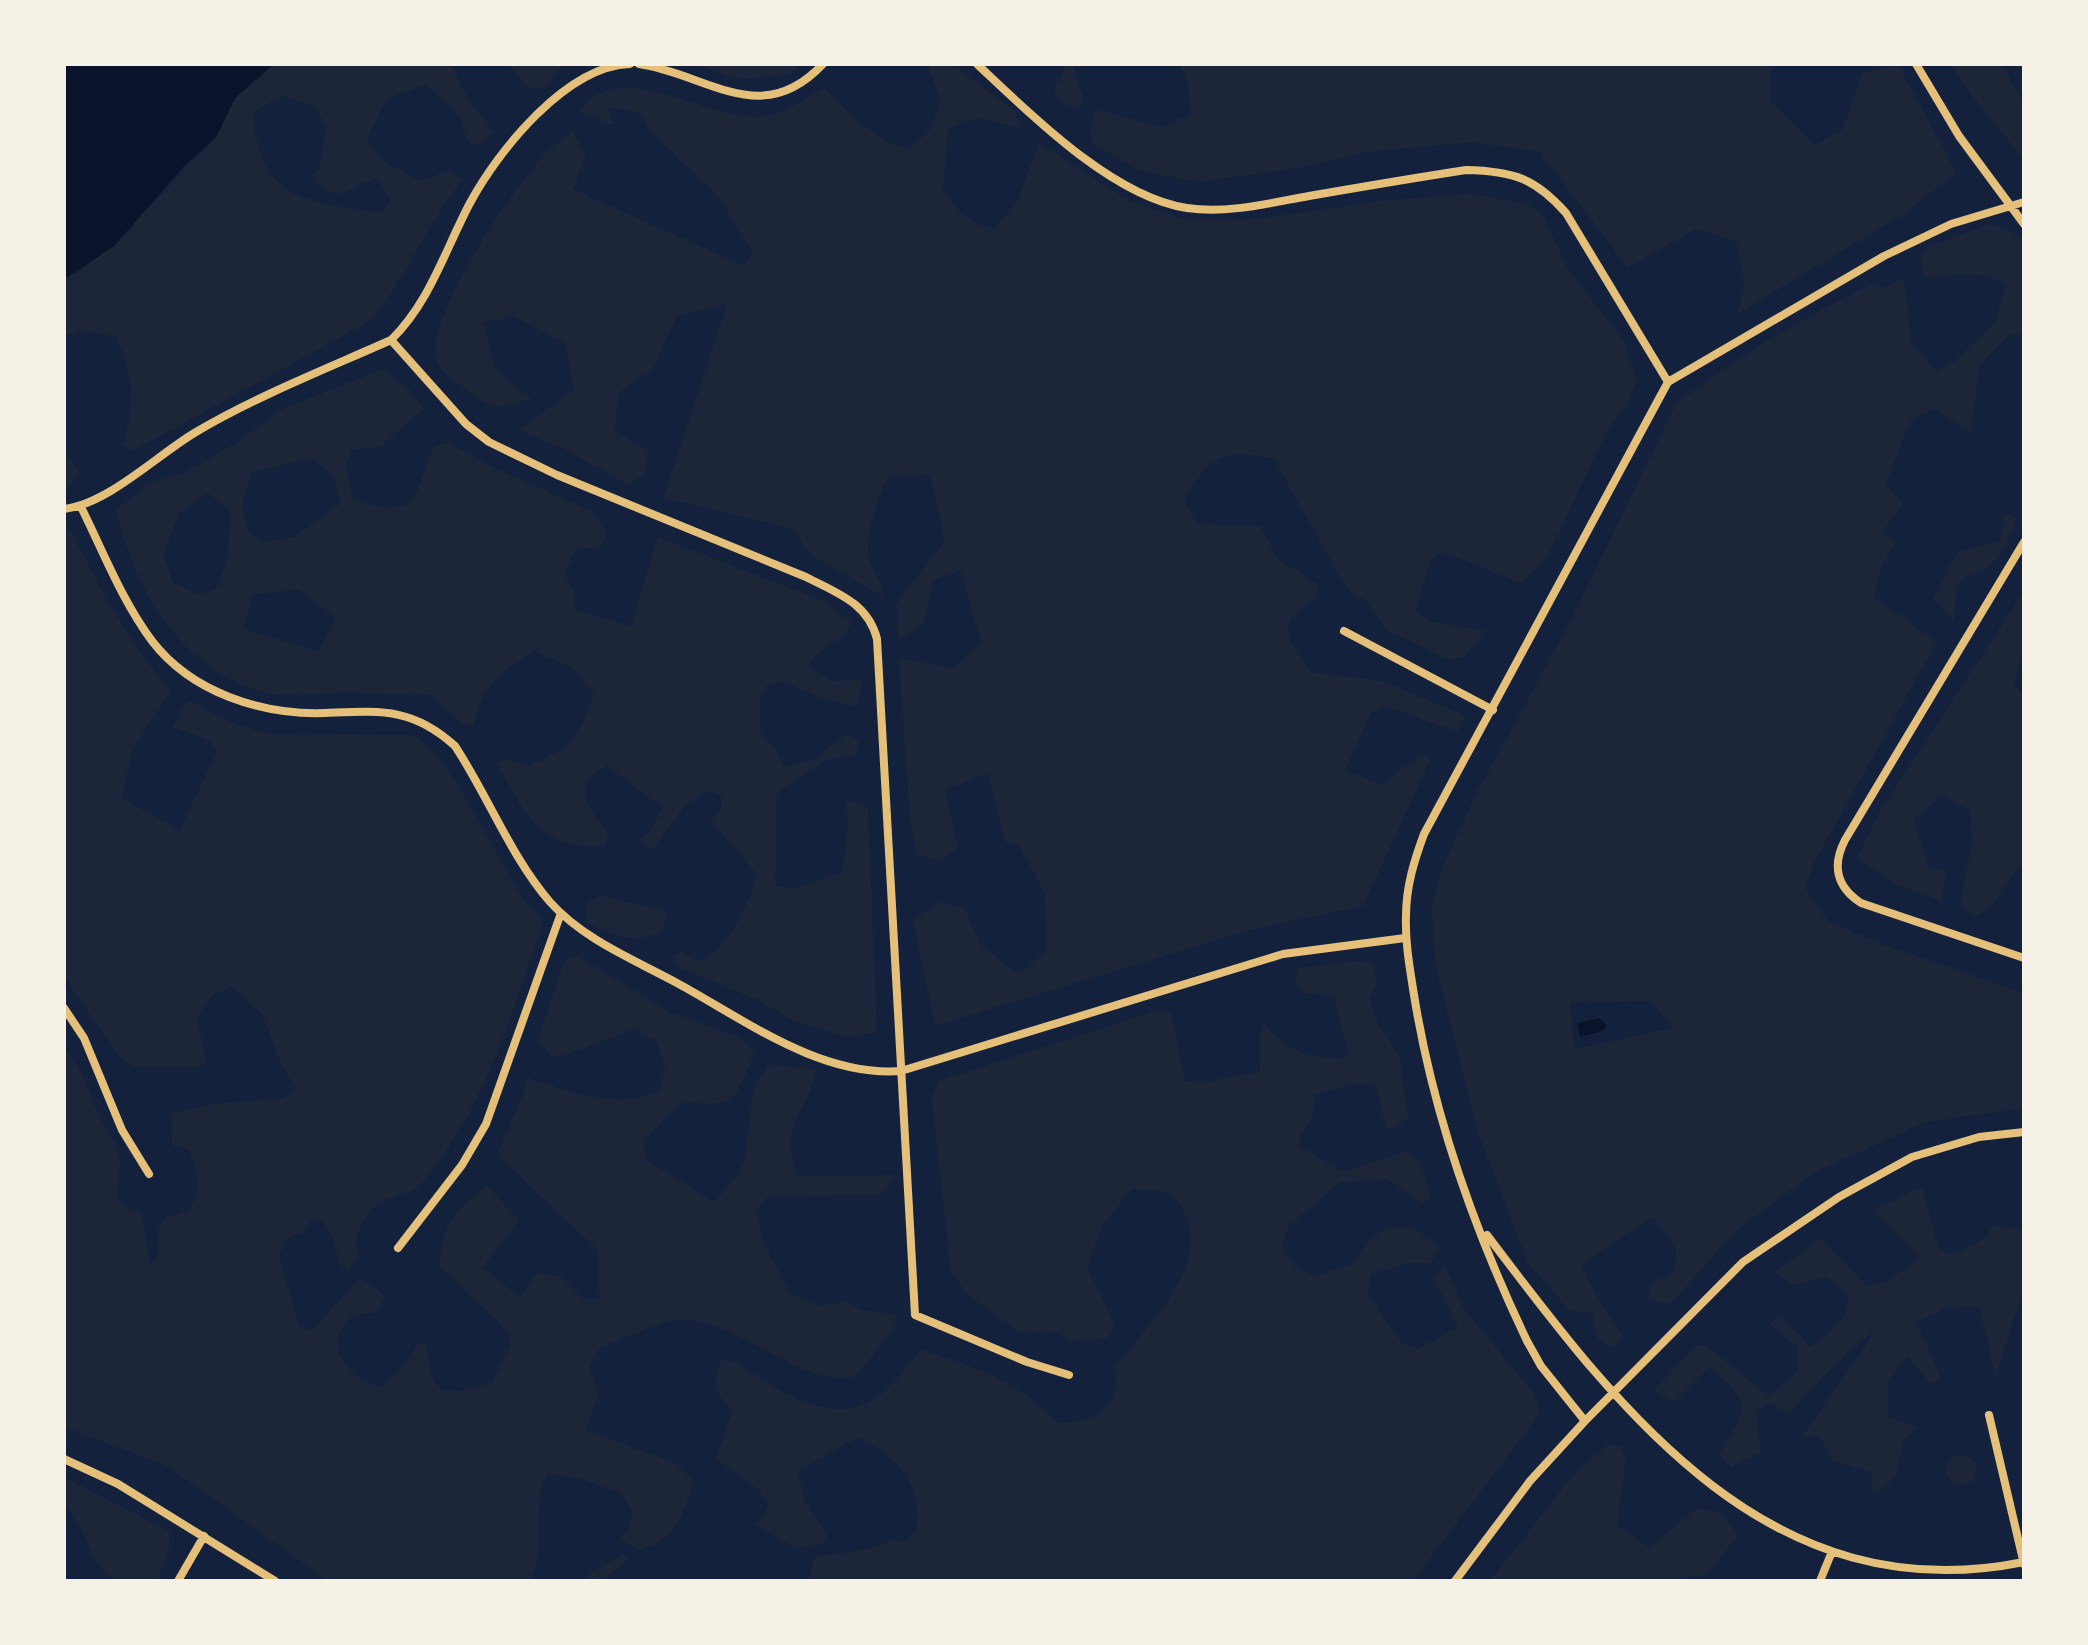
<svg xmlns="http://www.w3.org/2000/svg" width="2088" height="1645" viewBox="0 0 2088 1645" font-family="Cabin,sans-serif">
  <rect width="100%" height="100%" fill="#14213d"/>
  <path fill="#1d2539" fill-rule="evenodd" d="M 274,64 L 450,64 L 469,100 L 494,133 L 477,146 L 466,139 L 462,119 L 427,85 L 387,98 L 367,139 L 383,161 L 420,181 L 450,170 L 463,179 C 428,222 407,275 372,320 L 133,451 L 123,445 C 135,405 134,375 116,337 L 79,330 L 64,337 L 64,279 L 82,270 L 133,228 L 134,223 L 216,137 L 235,98 ZM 283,96 L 313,105 L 326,125 L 319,171 L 310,174 L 318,186 L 337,195 L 376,178 L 390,200 L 383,213 C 307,202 259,201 253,112 Z
    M 508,64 L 564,64 L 544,88 L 529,88 Z
    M 694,64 L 801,64 L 789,75 L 738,79 Z
    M 929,64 L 952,64 L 1013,110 L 1022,128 C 984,123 989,109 948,129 L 943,191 C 958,211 968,224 994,228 L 1016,204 L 1039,143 L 1129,201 L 1186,220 L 1258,219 L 1379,201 L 1474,194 L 1528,204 L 1543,215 L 1568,269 L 1624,341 L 1637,381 L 1627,405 L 1607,431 L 1545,562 L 1520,583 L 1444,552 L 1431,559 L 1415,611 L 1429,621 L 1485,631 L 1464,657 L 1450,660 L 1385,629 L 1369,603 L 1348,590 L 1273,458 C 1221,449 1211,455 1184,500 L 1198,524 L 1260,526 L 1278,559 L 1318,584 L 1316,598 C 1274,624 1286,634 1310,672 L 1383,681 L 1466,716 L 1457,732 L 1386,706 L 1371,713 L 1345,770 L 1385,786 L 1393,775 L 1422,755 L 1431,758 L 1363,906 L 1246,931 L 938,1025 L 934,1020 L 913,920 L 940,901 L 965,909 L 980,944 L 1019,975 L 1047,950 L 1045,894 L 1019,845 L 1005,842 L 988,773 L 945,790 L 958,848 L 940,861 L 917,854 L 910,820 L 899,658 L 953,668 L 981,641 L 960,570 L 933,581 L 924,623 L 899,640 L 896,604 L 945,541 L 930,475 L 889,477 C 877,497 863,539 870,562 C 875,575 882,583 884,597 L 811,555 L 791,528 L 663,498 L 727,304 L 677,316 L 653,369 L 619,392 L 614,431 L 648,450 L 645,474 L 629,485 L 564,449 L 518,430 L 574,390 L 566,344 L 513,316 L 484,323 L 494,368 L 532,399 C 496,409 490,410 460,385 C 454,379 441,372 438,364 C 418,325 515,186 544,155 C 552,146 563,139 572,131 L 586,155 L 573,189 L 744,266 L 753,252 L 714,191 L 653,135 L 639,112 L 607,107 L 614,124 L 603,124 L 597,114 L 588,117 L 580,111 C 620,52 708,124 764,116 C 787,113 805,97 825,88 C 849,115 874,138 908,150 L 931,129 L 941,100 L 929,71 Z
    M 1067,64 L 1075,64 L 1073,67 L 1084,100 L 1076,108 L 1059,101 L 1054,89 Z
    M 1180,64 L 1772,64 L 1770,101 L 1814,145 L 1842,130 L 1862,74 L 1898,64 L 1956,172 L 1906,213 L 1737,314 L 1745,285 L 1736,241 L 1696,229 L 1628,268 L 1540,152 L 1473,142 L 1366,152 L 1299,168 L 1198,182 L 1139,170 L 1092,143 L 1090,128 L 1095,109 L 1162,127 L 1191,114 L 1188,84 Z
    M 1952,64 L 2001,64 L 2024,102 L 2024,160 L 1965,87 Z
    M 1990,224 L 2009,230 L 2024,241 L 2024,336 L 2011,334 L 1979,366 L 1971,432 L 1933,409 L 1910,421 L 1886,484 L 1903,504 L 1882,532 L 1896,543 L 1882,564 L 1874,597 L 1937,642 L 1813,865 L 1805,888 L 1828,921 L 1884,945 L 2024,993 L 2024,1108 L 1926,1122 L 1816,1172 L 1740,1227 L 1670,1304 L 1648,1300 L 1651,1285 L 1675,1270 L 1676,1248 L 1653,1217 L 1581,1265 L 1601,1304 L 1622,1334 L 1615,1348 C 1595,1340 1593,1336 1594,1314 L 1569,1310 L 1528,1263 L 1478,1133 L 1435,963 L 1432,905 L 1442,868 L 1477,792 L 1569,624 L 1676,404 C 1737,356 1804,318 1873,283 L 1884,288 L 1904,278 L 1912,345 L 1936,371 L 1955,361 L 1996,321 L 2005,286 C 1986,268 1949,276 1925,277 L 1920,259 L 1925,248 ZM 1651,1001 L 1672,1028 L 1575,1049 L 1570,1002 Z
    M 383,369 L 410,390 L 423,409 L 380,447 L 352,450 L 346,465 L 353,499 L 383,508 L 405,506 L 417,491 L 434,446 L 449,443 L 488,465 L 591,511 L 607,533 L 601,547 L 576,549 L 564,575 L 574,591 L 575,610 L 631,626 L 658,537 L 826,602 L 852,623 C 841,646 819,642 808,668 L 834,681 L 862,679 L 857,707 L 818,697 L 785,681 L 766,685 L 760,701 L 760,732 L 775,748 L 784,767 L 814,759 L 847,734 L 860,740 L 856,755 L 824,761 L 777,793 L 775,885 L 792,889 L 842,872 L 848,829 L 846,800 L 868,807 L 877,1032 L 849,1037 L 795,1022 L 760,1001 L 681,968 L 672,957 L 680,950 L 698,961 C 727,953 752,900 756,873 L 712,822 L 721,809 L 721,796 L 707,790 L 684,807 L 653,849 L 644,847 L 639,840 L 650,832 L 663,808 L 607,766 C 569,786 589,809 609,833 L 604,845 C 539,852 523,810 496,762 L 507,759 L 528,766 C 574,746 577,741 594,694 L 572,668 L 535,651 C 497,676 485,680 473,726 L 462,723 L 432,695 C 397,694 363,692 328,693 C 309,693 285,697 267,693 C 182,672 135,590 116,510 L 146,485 L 186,472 L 236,443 L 282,409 ZM 312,458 L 335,479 L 340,504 L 294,537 L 263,542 L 248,532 L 242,503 L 252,472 ZM 208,493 L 231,512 L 228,556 L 217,588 L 199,595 L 173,582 L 163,555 L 179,513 ZM 298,589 L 336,618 L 318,651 L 243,629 L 253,595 Z
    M 64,447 L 79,474 L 67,490 L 64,490 Z
    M 2005,514 L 2012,514 L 2016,518 L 2014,531 L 1998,557 L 1987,569 L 1963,578 L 1956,590 L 1954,622 L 1933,599 L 1957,552 L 2000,541 Z
    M 64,529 L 72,533 C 101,590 129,643 171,691 L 132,750 L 122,798 L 180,830 L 217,751 L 209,740 L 172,727 L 188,700 L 233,723 L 268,734 L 411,735 L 431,748 L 456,782 L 520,894 L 543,922 C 513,1010 488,1098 431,1172 C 410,1201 399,1190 376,1206 C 364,1213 360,1230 355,1242 L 359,1254 L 348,1270 L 340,1265 L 332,1235 L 322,1220 L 312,1218 L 303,1232 L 288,1238 L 279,1255 L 299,1326 L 312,1331 L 359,1278 L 382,1293 L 385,1299 L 375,1313 L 354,1315 C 319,1341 347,1380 382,1387 L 403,1368 L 418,1344 L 426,1345 L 432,1377 L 441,1390 L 463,1391 L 492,1382 L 510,1346 L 507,1331 L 439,1266 C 444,1222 453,1213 486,1185 L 519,1220 L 483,1267 L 519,1297 L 538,1272 L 561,1277 L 583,1299 L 599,1299 L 598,1250 L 497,1155 L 523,1094 L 526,1077 C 566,1091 622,1112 661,1089 L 665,1064 L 657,1042 L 635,1029 L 565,1055 L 550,1056 L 538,1039 L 564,961 L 576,955 L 673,1014 L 738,1036 L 755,1052 C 733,1104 737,1107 680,1102 L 643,1141 L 646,1159 L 714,1202 L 734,1180 L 744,1162 L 754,1086 L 769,1064 L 817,1070 C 805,1119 778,1123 798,1176 L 897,1175 L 881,1195 L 768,1196 L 756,1210 L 763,1241 L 790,1294 L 823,1306 L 847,1301 L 861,1310 L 898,1315 L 894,1329 L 855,1377 C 797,1387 744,1321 681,1320 C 661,1320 619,1341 599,1349 L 589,1366 L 599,1393 L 586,1430 L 675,1463 L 694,1481 C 682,1517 678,1540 638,1550 L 620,1538 L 627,1531 L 633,1514 L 622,1493 L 578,1478 L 548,1474 C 528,1507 549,1549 529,1581 L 328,1581 L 167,1466 L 64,1427 L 64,1048 L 81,1071 L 98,1114 L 115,1143 L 120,1158 L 117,1198 L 129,1210 L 142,1214 L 150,1265 L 158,1256 L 159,1225 L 167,1217 L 189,1211 C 201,1188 200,1174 189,1150 L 172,1145 L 171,1113 L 221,1103 L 282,1099 L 296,1089 L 280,1061 L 263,1016 L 232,987 L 213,995 L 197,1017 L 206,1063 L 196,1067 L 135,1067 L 120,1058 L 64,977 Z
    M 2024,591 L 2024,659 L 2019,664 L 2014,686 L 2024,693 L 2024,860 L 1990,908 L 1976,916 L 1960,907 L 1972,842 L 1970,811 L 1942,795 L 1914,819 L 1929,869 L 1946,870 L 1942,902 L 1896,884 L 1857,858 L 1880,811 Z
    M 600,896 L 668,911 L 662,931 C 632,946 616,935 587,922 L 587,903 Z
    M 1361,961 L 1375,964 L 1376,985 L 1369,998 L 1378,1024 L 1399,1054 L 1408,1118 L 1394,1128 L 1386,1128 L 1376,1086 L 1355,1083 L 1315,1094 L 1312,1120 L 1301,1135 L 1299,1146 L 1343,1172 L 1406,1151 L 1420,1161 L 1431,1197 L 1422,1204 L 1388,1179 L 1340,1182 L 1289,1226 L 1282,1245 L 1294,1266 L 1316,1276 L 1354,1264 L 1368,1241 L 1387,1227 L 1415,1228 L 1440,1249 L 1431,1263 L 1409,1263 L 1371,1274 L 1367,1294 L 1402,1343 L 1418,1349 L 1458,1327 L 1434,1279 L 1445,1264 L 1463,1308 L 1534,1393 L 1540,1413 L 1413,1581 L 808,1581 L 815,1557 L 873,1548 L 894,1539 L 903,1542 L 916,1531 C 925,1486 896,1454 857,1438 L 798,1471 L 805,1502 L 828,1535 L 822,1544 L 795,1548 L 756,1524 L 770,1505 L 759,1490 L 716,1459 L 732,1411 C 714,1391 713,1385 721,1359 L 733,1361 C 776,1387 831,1432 880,1395 C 895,1383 909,1364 922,1349 C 975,1369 1018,1379 1058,1423 C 1097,1422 1123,1409 1115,1365 C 1147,1327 1211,1266 1184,1212 C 1180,1204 1177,1198 1168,1194 C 1159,1189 1143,1190 1132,1189 L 1104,1223 L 1087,1267 L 1115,1325 L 1108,1339 L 1071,1341 L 1059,1333 L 1019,1332 L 968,1295 L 950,1270 L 932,1097 L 938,1081 L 1153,1012 L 1171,1012 L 1185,1081 L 1204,1082 L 1260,1072 L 1259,1042 L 1263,1023 C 1289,1052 1304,1057 1341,1059 L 1348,1052 L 1334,998 L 1323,994 L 1301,993 L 1295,980 L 1298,968 Z
    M 1922,1187 L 1939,1250 L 1954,1255 L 1987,1237 L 1992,1226 L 2024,1229 L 2024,1287 L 1996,1377 L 1979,1307 L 1945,1308 L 1916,1322 L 1941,1378 L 1931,1384 L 1907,1357 L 1888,1381 L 1888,1417 L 1916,1427 L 1904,1440 L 1895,1478 L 1873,1496 L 1871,1472 L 1834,1461 L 1817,1435 L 1802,1437 L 1877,1329 L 1852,1348 L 1788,1414 L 1771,1403 L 1756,1410 L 1761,1453 L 1731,1467 L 1719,1454 C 1747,1410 1754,1401 1709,1368 L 1674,1402 L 1654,1390 L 1698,1344 L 1708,1347 L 1769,1396 L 1798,1371 L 1797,1347 L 1769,1324 L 1781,1316 L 1810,1347 C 1832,1332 1846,1322 1849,1295 L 1827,1277 L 1793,1285 L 1775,1272 L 1820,1238 L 1867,1286 L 1887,1282 L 1920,1258 L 1872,1210 Z
    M 1608,1444 L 1620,1446 L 1626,1458 L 1617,1525 L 1649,1548 L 1697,1508 L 1720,1512 L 1738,1536 L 1704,1576 L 1691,1576 L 1686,1581 L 1490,1581 L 1569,1480 Z
    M1946 1470a15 15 0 1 1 30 0a15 15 0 1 1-30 0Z
    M 64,1477 L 169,1531 L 169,1549 L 157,1581 C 146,1581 129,1584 119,1581 C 88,1571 87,1523 64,1505 Z
    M 623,1554 L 628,1557 C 622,1570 602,1581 589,1581 L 588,1575 Z"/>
  <path fill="#0b132b" d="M 64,64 L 274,64 L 235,98 L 216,137 L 184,166 L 114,246 L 64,279 Z
    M 1600,1018 L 1606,1025 L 1603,1031 L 1580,1037 L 1577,1023 Z"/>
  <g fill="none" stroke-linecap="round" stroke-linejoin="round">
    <path stroke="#e5c07b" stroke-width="8" d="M 639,64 C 708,74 761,130 823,64
      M 977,64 C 1030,114 1113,197 1187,208 C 1227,214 1270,203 1309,196 C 1361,187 1414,178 1466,170 C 1513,171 1535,178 1566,213 L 1668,382
      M 1916,64 L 1959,136 L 2024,224
      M 391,340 L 466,424 L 489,442 L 557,475 L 806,577 C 837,593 868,603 877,639 L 915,1315 L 1027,1362 L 1069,1375
      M 1668,382 L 1884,256 L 1951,224 L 2024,202
      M 81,507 C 103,551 122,601 152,641 C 192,693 262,715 325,713 C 380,711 412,707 455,746 C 488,796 511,857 550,902 C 584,940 633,959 677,983 C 745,1020 820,1077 901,1071 L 1283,954 L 1405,938
      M 64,509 C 108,504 157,455 196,432 C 257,396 326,369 391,340 C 430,302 445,250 470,203 C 498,151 566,66 630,64
      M 2024,542 L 1845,840 C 1832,865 1836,887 1861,903 L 2024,958
      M 1344,631 L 1493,710
      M 64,1008 L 84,1038 L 122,1130 L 149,1174
      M 1487,1235 C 1622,1414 1771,1613 2024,1562
      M 398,1248 L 462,1165 L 486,1124 L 561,913
      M 1989,1415 L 2024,1564
      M 1585,1421 L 1541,1366 L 1527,1341 C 1475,1232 1433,1113 1414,995 C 1410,969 1405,943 1406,916 C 1406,887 1414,861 1424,834 L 1668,382
      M 64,1459 L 118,1484 L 275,1581
      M 178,1581 L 204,1536
      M 1455,1581 L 1530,1481 L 1585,1421 L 1743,1262 L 1839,1197 L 1912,1157 L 1979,1137 L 2024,1132
      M 1820,1581 L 1831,1554"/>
  </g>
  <rect width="2088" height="1645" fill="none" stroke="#f6f1e7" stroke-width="132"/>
</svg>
